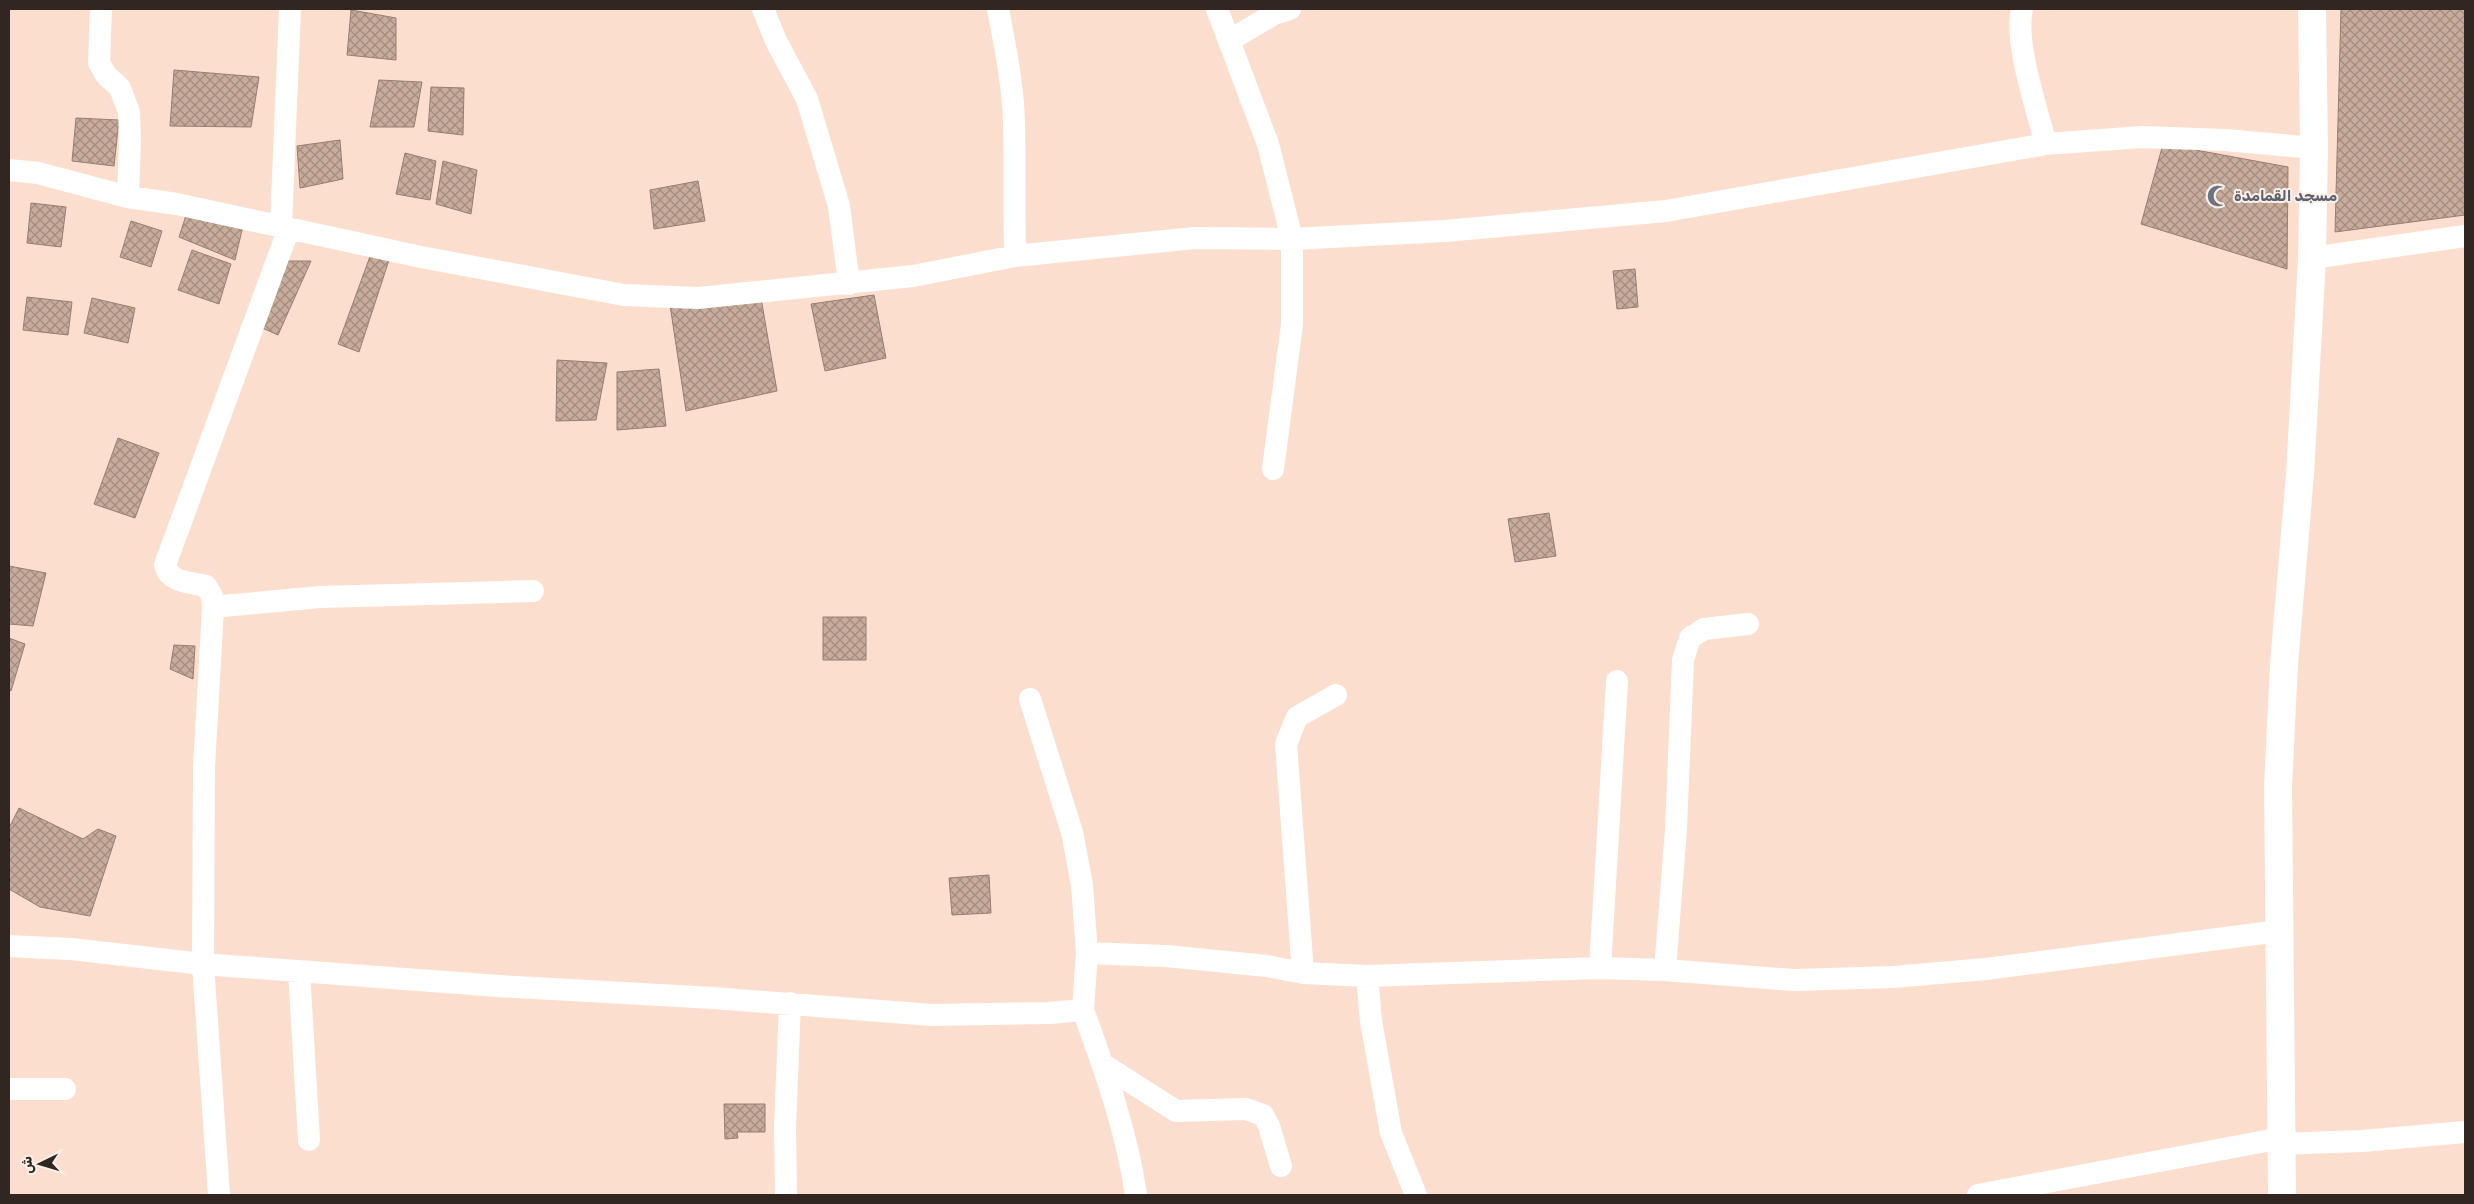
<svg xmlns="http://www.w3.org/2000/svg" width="2474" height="1204" viewBox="0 0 2474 1204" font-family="Rubik,Vazirmatn,sans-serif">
  <defs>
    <pattern id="building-cross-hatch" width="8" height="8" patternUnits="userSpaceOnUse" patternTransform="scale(1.25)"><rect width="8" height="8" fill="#c7ac9c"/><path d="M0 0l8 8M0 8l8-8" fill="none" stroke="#a28c7f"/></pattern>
  </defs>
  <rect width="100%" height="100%" fill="#fbdece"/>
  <path fill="url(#building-cross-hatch)" stroke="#987e6f" d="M 2341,9 L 2465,9 L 2465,215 L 2335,232 Z
    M 351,10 L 396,18 L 396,60 L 347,55 Z
    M 174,70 L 259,77 L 251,127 L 170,126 Z
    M 379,80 L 422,82 L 414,127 L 370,127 Z
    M 431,87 L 464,88 L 463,135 L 428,131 Z
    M 76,118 L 119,120 L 114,166 L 72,161 Z
    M 340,140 L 343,179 L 300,188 L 297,146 Z
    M 2163,144 L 2288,167 L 2287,269 L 2141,224 Z
    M 405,153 L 436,161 L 430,200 L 396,194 Z
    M 443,161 L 477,170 L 471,214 L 436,204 Z
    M 698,181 L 705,221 L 654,229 L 650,190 Z
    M 31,203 L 66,207 L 61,247 L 27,243 Z
    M 189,206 L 243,226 L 235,260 L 179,237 Z
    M 131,221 L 162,231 L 151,267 L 120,257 Z
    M 192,250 L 231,264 L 219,304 L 178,290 Z
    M 372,251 L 390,257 L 359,352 L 338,344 Z
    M 283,261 L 311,261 L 278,335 L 260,327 Z
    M 1635,269 L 1638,307 L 1617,309 L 1613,271 Z
    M 874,295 L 886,358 L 825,371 L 811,304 Z
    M 27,297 L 72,302 L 68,335 L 23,330 Z
    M 92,298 L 135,308 L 128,343 L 84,333 Z
    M 761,298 L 777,391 L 686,411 L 670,305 Z
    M 557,360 L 607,363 L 596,420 L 556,421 Z
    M 659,369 L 666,426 L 617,430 L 617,372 Z
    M 118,438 L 159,453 L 135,518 L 94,504 Z
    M 1549,513 L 1556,556 L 1515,562 L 1508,519 Z
    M 9,566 L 46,573 L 33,626 L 9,624 Z
    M 823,617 L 866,617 L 866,660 L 823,660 Z
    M 9,638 L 25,644 L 11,691 L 9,690 Z
    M 174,645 L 195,646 L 193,679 L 170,669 Z
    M 19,808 L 83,839 L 98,829 L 116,836 L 90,916 L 40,907 L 9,889 L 9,828 Z
    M 989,875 L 991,913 L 952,915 L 949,878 Z
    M 724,1104 L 765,1104 L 765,1132 L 737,1132 L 738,1138 L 725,1139 Z"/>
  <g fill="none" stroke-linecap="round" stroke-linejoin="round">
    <path stroke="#fff" stroke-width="22" d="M 101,9 L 99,63 L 106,75 L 120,88 L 129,112 L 130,139 L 128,197
      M 763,9 L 776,41 L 807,99 L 839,206 L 849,284
      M 998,9 C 1005,46 1013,85 1014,122 C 1015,167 1014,211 1015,256
      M 1217,9 L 1268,144 L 1292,239 L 1292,324 L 1273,469
      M 2022,9 C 2014,42 2037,110 2046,144
      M 1230,40 L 1274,14 L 1290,9
      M 9,170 L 38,173 L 128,197 L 177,204 L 421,257 L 624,295 L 698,298 L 913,276 L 1015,256 L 1195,238 L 1292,239 L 1445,231 L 1666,211 L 2046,144 L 2142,137 L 2225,140 L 2314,148
      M 281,226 L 290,9
      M 2312,258 L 2465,236
      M 213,607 L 212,596 L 206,586 C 191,582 169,583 165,565 L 289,228
      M 1030,699 L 1072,832 L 1082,885 L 1087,953
      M 9,946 L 71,949 L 203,964 L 499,986 L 713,998 L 932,1015 L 1050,1013 L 1083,1010 L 1087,953 L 1166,956 L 1267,966 L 1303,973 L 1367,976 L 1600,968 L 1665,970 L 1794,980 L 1893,977 L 1986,969 L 2279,931
      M 1600,968 L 1617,681
      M 1665,970 L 1676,829 L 1683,660 L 1690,638 L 1704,629 L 1748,624
      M 299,971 L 309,1140
      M 1303,973 L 1286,744 L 1297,717 L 1336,695
      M 1367,976 L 1371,1021 L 1391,1133 L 1416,1195
      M 1083,1010 C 1105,1070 1127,1132 1136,1195
      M 1104,1065 L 1176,1111 L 1246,1109 L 1263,1115 L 1269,1126 L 1281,1166
      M 9,1089 L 65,1089
      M 2282,1144 L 2362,1141 L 2465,1132
      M 219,1195 L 203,964 L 204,768 L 213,607 L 320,597 L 533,591
      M 786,1195 L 785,1127 L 790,1003
      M 1978,1195 L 2282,1138"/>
    <path stroke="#fff" stroke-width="28" d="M 2282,1195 L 2278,786 L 2284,664 L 2300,474 L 2312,258 L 2314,148 L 2312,9"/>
  </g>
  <defs>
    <g id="mosque-bare" transform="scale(1.725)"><path d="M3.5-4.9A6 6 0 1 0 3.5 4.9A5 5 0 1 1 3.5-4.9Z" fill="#6b7280" stroke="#fbefe9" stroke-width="2.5" paint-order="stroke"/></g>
  </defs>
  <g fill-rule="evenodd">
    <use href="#mosque-bare" x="2218" y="196"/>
  </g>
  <g text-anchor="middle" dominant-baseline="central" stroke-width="4" stroke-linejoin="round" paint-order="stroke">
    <g font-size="15" font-weight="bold" fill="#5b616d" stroke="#fbefe9" text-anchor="start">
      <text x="2234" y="196">مسجد القمامدة</text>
    </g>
  </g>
  <rect width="2474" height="1204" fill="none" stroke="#312720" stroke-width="20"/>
  <g transform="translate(40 1164) rotate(265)" stroke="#fbefe9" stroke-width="4" paint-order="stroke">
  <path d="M0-4L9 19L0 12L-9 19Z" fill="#312720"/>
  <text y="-8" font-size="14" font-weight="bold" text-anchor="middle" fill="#312720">ش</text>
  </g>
</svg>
